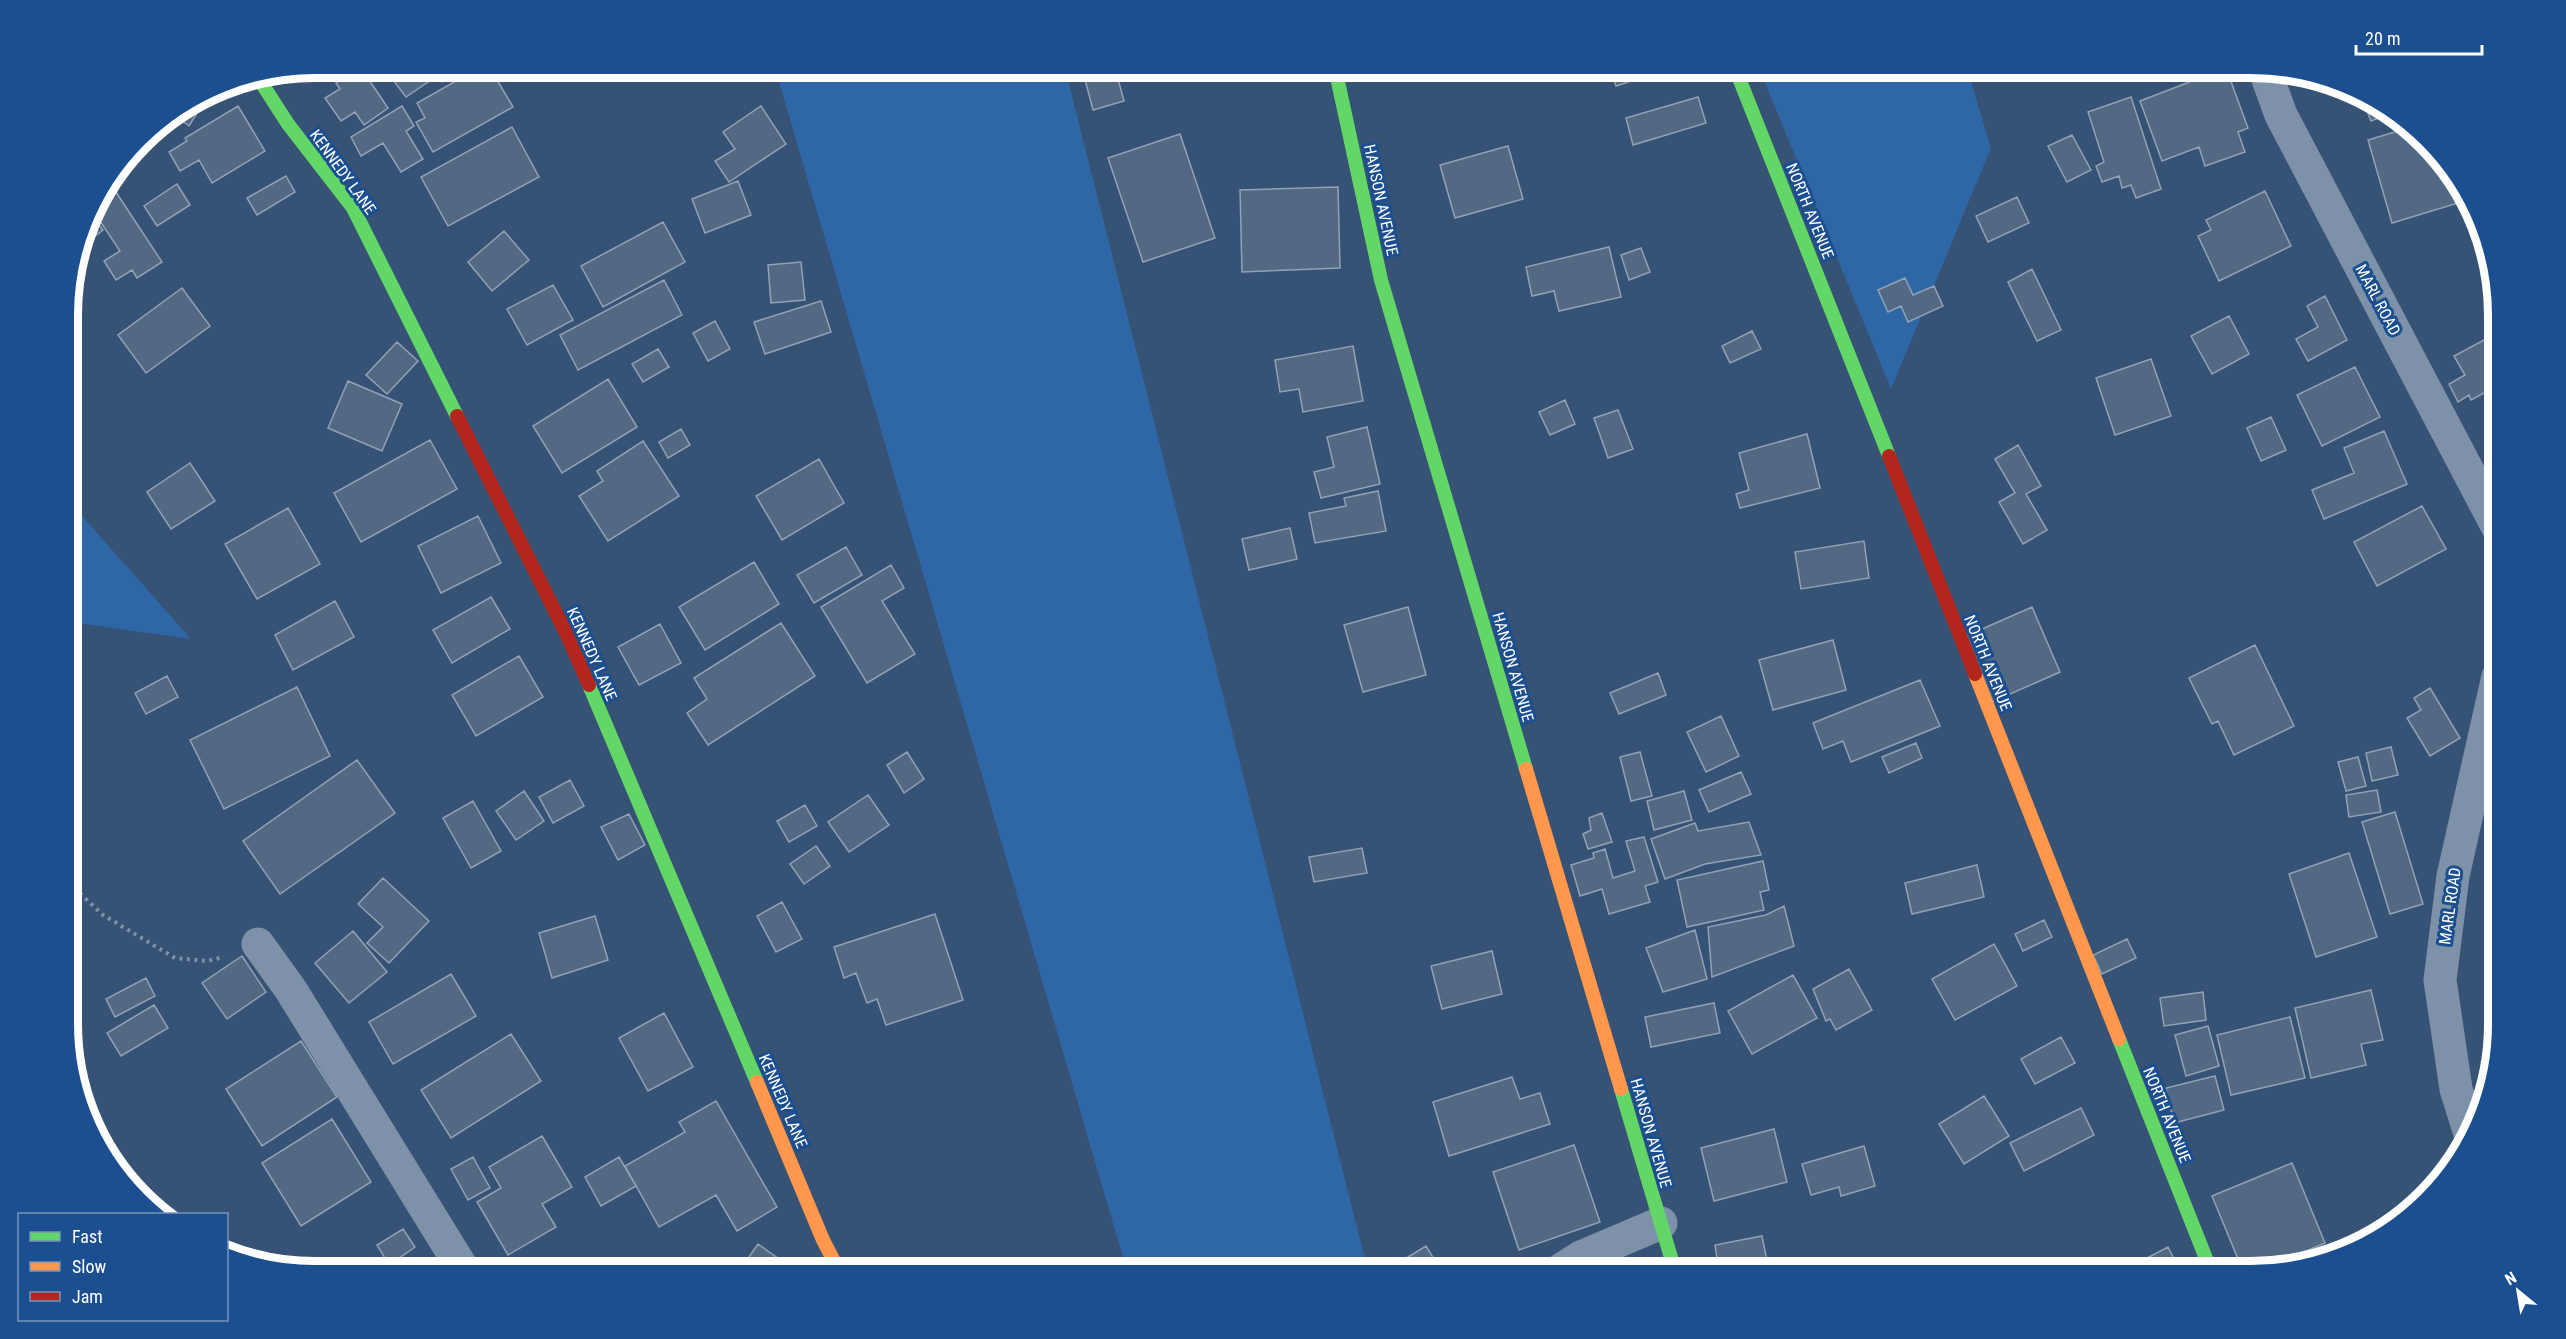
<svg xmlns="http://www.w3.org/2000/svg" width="2566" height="1339" viewBox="0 0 2566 1339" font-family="'Roboto Condensed',sans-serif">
  <rect width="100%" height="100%" fill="#365274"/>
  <path fill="#2f66a5" d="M 775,68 L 1065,68 L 1368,1271 L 1127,1271 Z
    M 1759,68 L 1967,68 L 1991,148 L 1891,389 Z
    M 68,500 L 191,639 L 69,622 Z"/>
  <path fill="#526984" stroke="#92a2b6" stroke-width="1.5" d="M 335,68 L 358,68 L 341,78 Z
    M 361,68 L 388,108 L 364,125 L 355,112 L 341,121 L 325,98 L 340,89 L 336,83 Z
    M 384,68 L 461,68 L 442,82 L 437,76 L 406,97 Z
    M 479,68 L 490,68 L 513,107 L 433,152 L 416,122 L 425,118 L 417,103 Z
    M 525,68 L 551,68 L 532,79 Z
    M 1082,68 L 1115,68 L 1124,101 L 1093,110 Z
    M 1610,68 L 1671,68 L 1616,86 Z
    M 2226,68 L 2248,128 L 2238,132 L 2245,152 L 2205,166 L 2199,147 L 2162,161 L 2140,101 Z
    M 2360,93 L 2361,93 L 2391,113 L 2371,121 Z
    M 1698,97 L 1706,123 L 1633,145 L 1626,118 Z
    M 2131,97 L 2161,189 L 2136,198 L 2131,185 L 2122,188 L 2119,176 L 2102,182 L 2096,166 L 2104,162 L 2088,112 Z
    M 199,99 L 204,102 L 189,126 L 174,115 Z
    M 238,106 L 265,151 L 212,183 L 199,160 L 180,171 L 169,152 L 187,141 L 185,138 Z
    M 402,106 L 414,126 L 406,131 L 423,159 L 401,172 L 383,143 L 361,156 L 351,137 Z
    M 761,106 L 786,144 L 729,182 L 715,161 L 735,149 L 723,132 Z
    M 512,127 L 539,177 L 448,226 L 421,177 Z
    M 2411,127 L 2447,166 L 2458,203 L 2392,223 L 2368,140 Z
    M 1180,134 L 1215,238 L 1143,262 L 1108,158 Z
    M 2072,135 L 2091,170 L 2067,182 L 2048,146 Z
    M 1508,146 L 1523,199 L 1455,218 L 1440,165 Z
    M 286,176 L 295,192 L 257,215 L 247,198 Z
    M 738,181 L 751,215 L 705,233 L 692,199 Z
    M 110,183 L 162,262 L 137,278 L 132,270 L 116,280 L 104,261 L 120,251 L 92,209 Z
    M 177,184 L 190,205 L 157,226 L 144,206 Z
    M 1338,187 L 1340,268 L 1242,272 L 1240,190 Z
    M 2265,191 L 2291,246 L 2219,281 L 2198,236 L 2211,230 L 2206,220 Z
    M 2017,197 L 2029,223 L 1988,242 L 1976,216 Z
    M 91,214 L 103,230 L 82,246 Z
    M 663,222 L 685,262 L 603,307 L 581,266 Z
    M 504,231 L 529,260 L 492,291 L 468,262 Z
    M 1609,247 L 1621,297 L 1559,311 L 1554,291 L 1532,296 L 1526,267 Z
    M 1641,248 L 1650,272 L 1629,280 L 1621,255 Z
    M 801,262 L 805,300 L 771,303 L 768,265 Z
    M 2032,269 L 2061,330 L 2037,341 L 2008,282 Z
    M 1905,278 L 1913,295 L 1934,286 L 1943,306 L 1908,322 L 1901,306 L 1888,312 L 1878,290 Z
    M 664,280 L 682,315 L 578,370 L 560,335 Z
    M 553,285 L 573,320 L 527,345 L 507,309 Z
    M 182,288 L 210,326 L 146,373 L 118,335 Z
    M 2325,296 L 2347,340 L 2308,361 L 2296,339 L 2318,327 L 2307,306 Z
    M 821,301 L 831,332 L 765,354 L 754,322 Z
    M 2229,316 L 2249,354 L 2212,374 L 2191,336 Z
    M 715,321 L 730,349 L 708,361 L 693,333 Z
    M 1752,331 L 1761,349 L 1730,363 L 1722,346 Z
    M 2497,333 L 2497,386 L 2471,400 L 2469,395 L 2458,402 L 2449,384 L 2465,375 L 2454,356 Z
    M 397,342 L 418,361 L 387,394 L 366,375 Z
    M 1353,346 L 1363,401 L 1303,412 L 1299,389 L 1280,392 L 1275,360 Z
    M 658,349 L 669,367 L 643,382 L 632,364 Z
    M 2151,359 L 2171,416 L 2115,435 L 2096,378 Z
    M 2355,367 L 2380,417 L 2322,446 L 2297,395 Z
    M 608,379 L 637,427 L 562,473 L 533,426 Z
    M 348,381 L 402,404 L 382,451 L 328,428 Z
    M 1565,400 L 1575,424 L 1550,435 L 1539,412 Z
    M 1618,410 L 1633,449 L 1608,458 L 1594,418 Z
    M 2271,417 L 2286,450 L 2261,461 L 2247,428 Z
    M 1367,427 L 1380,484 L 1321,498 L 1314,472 L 1334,467 L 1327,437 Z
    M 681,429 L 690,445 L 668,458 L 659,442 Z
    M 2384,431 L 2407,484 L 2324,519 L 2312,490 L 2354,473 L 2344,448 Z
    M 1807,434 L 1820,488 L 1740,508 L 1736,494 L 1749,490 L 1739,453 Z
    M 430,440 L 457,489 L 361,542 L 334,493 Z
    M 643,441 L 679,496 L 608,541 L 579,496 L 603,481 L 597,471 Z
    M 2018,445 L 2041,486 L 2026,494 L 2047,530 L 2023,544 L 1999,502 L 2015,493 L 1995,459 Z
    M 819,459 L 844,503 L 782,540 L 756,496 Z
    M 190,463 L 215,501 L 171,529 L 147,492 Z
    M 1378,491 L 1386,531 L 1315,543 L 1309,513 L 1346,506 L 1344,498 Z
    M 2422,506 L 2446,549 L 2377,586 L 2354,542 Z
    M 288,508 L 320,564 L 257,599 L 225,544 Z
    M 478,516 L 501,563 L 441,593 L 418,546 Z
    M 1290,528 L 1297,559 L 1249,570 L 1242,539 Z
    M 1864,541 L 1869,578 L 1801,589 L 1795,552 Z
    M 846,547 L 862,575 L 814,603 L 797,575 Z
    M 754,562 L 779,604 L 705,650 L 679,607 Z
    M 891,565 L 904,588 L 882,601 L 915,654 L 867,683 L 821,607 Z
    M 491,597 L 510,629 L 452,663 L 433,630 Z
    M 335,601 L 354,637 L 293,670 L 275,635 Z
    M 1408,607 L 1426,675 L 1363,692 L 1344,625 Z
    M 2032,607 L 2060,672 L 1992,702 L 1964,637 Z
    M 781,623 L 815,676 L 708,745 L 687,713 L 707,699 L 694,678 Z
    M 660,624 L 681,663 L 639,685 L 618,647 Z
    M 1833,640 L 1846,690 L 1773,710 L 1759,660 Z
    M 2255,645 L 2294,726 L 2234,755 L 2218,721 L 2212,724 L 2189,678 Z
    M 519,656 L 543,697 L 476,736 L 452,695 Z
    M 1658,673 L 1666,695 L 1619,714 L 1610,693 Z
    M 167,676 L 178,697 L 146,714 L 135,693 Z
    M 1920,680 L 1940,726 L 1851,762 L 1843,741 L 1823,749 L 1813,723 Z
    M 297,687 L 330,756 L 224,809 L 190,740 Z
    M 2430,688 L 2460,738 L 2430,756 L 2407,718 L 2421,710 L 2414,698 Z
    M 1721,716 L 1739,756 L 1706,772 L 1687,732 Z
    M 1916,743 L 1922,758 L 1889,773 L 1882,757 Z
    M 2391,747 L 2398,775 L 2372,781 L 2366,753 Z
    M 907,752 L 924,779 L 904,793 L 887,765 Z
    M 1640,752 L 1652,796 L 1631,801 L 1620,757 Z
    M 2358,757 L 2366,786 L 2346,791 L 2338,762 Z
    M 357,760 L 395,813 L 280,894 L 243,841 Z
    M 1741,772 L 1751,794 L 1709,812 L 1699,790 Z
    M 570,780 L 584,806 L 553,823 L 539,797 Z
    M 2377,790 L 2381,812 L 2349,817 L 2346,795 Z
    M 524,791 L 544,821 L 516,840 L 496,811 Z
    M 1684,791 L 1692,820 L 1654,830 L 1647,801 Z
    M 868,795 L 889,825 L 849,852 L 828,822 Z
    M 473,801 L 501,851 L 471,868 L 443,818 Z
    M 805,805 L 817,826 L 789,842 L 777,821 Z
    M 2395,812 L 2423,904 L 2390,914 L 2362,822 Z
    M 1602,813 L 1612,842 L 1588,849 L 1583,834 L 1591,830 L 1589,818 Z
    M 629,814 L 645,845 L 618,860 L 601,827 Z
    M 1749,822 L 1761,855 L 1705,864 L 1665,879 L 1651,839 L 1695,823 L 1698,831 Z
    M 1644,837 L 1658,882 L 1645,886 L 1650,902 L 1609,914 L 1602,889 L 1580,896 L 1571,865 L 1594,858 L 1593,853 L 1605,849 L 1613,878 L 1635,871 L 1626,841 Z
    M 816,846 L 830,866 L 804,884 L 790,864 Z
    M 1362,848 L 1367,873 L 1314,882 L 1309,857 Z
    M 2349,853 L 2377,937 L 2316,957 L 2289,874 Z
    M 1763,861 L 1769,890 L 1760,892 L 1764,910 L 1687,927 L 1677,880 Z
    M 1977,865 L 1984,897 L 1912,914 L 1905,883 Z
    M 383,878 L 429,921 L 389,963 L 367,943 L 383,927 L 358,904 Z
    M 782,902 L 802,939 L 776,952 L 757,916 Z
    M 1784,906 L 1794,946 L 1712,977 L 1708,927 L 1766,915 Z
    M 935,914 L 963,1000 L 886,1025 L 877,999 L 867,1003 L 856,973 L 844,978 L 834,947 Z
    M 595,916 L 608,960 L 552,978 L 539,933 Z
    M 2044,920 L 2052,937 L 2023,951 L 2015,934 Z
    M 2498,928 L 2498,961 L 2493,961 Z
    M 1695,930 L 1707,979 L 1663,992 L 1646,948 Z
    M 353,931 L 387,972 L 349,1003 L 315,963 Z
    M 2127,939 L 2136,958 L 2102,974 L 2093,955 Z
    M 1994,944 L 2017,986 L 1955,1020 L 1932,979 Z
    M 1492,951 L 1502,994 L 1442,1009 L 1431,966 Z
    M 242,956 L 266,992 L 227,1019 L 202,983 Z
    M 1849,969 L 1872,1010 L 1836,1030 L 1830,1019 L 1826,1021 L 1813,989 Z
    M 451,974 L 476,1016 L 393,1064 L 369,1022 Z
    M 1793,975 L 1817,1018 L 1752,1054 L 1728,1011 Z
    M 146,978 L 155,996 L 115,1017 L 106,999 Z
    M 2371,990 L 2383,1040 L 2361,1044 L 2366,1065 L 2311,1078 L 2295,1008 Z
    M 2203,992 L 2206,1020 L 2164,1026 L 2160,998 Z
    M 1714,1003 L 1720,1033 L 1651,1047 L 1645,1017 Z
    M 154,1005 L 168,1028 L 121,1056 L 107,1033 Z
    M 664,1013 L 693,1067 L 648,1091 L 619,1038 Z
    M 2290,1017 L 2305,1078 L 2231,1095 L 2217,1035 Z
    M 2208,1026 L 2219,1066 L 2186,1076 L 2175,1035 Z
    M 511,1034 L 541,1081 L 451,1138 L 421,1090 Z
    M 2061,1037 L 2075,1063 L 2035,1084 L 2021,1059 Z
    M 301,1041 L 337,1097 L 262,1146 L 226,1089 Z
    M 2215,1076 L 2224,1110 L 2174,1123 L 2166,1088 Z
    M 1512,1077 L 1520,1099 L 1540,1093 L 1550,1124 L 1449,1156 L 1433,1102 Z
    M 1984,1096 L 2009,1136 L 1964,1164 L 1939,1124 Z
    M 716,1101 L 777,1207 L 737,1231 L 716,1195 L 659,1227 L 625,1166 L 685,1132 L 679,1122 Z
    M 2081,1108 L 2094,1135 L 2024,1171 L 2010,1143 Z
    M 332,1119 L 371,1182 L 301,1226 L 262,1163 Z
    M 1774,1129 L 1787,1182 L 1714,1201 L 1701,1148 Z
    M 542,1136 L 572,1187 L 542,1204 L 556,1227 L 508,1255 L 477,1202 L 501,1188 L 489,1167 Z
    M 1574,1145 L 1600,1222 L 1519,1250 L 1493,1172 Z
    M 1864,1146 L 1875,1186 L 1841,1196 L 1839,1187 L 1811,1195 L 1802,1164 Z
    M 473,1157 L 490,1188 L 468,1200 L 451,1169 Z
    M 619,1157 L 636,1186 L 601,1206 L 585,1177 Z
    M 2292,1163 L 2325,1243 L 2258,1271 L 2243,1271 L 2212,1196 Z
    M 403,1229 L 415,1247 L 389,1265 L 377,1245 Z
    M 1762,1236 L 1769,1271 L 1719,1271 L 1715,1245 Z
    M 758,1244 L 796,1271 L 739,1271 Z
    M 1426,1246 L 1437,1264 L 1426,1271 L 1385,1271 Z
    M 2168,1247 L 2180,1271 L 2122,1271 Z
    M 598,1260 L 604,1271 L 577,1271 Z
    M 2117,1264 L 2121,1271 L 2103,1271 Z"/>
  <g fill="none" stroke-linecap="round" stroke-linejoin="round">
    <path stroke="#7d92a8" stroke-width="4" stroke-dasharray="3 4.5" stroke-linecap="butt" d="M 69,883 L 103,915 L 175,958 L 207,961 L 224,957"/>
    <path stroke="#7d92a8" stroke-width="33" d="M 2265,71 L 2281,115 L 2497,526
      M 258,944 L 291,990 L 464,1271
      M 2471,1137 L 2456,1089 L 2440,980 L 2453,876 L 2498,676
      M 1559,1271 L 1581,1257 L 1661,1223"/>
    <path stroke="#63d668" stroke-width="14" d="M 1335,68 L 1381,280 L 1526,769
      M 1735,68 L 1889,456
      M 259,79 L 288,124 L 353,208 L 457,416
      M 589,685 L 757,1082
      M 2119,1039 L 2211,1271
      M 1621,1089 L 1675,1271"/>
    <path stroke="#ff974d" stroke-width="14" d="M 1975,674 L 2119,1039
      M 1526,769 L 1621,1089
      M 757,1082 L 823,1240 L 839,1271"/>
    <path stroke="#b3261e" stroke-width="14" d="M 457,416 L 566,633 L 589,685
      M 1889,456 L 1975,674"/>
  </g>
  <g text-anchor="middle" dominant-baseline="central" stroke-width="6" stroke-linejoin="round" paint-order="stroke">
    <g font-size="16" fill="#fff" stroke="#1b4f8f">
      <text transform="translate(343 172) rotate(54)">KENNEDY LANE</text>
      <text transform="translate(1381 200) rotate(78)">HANSON AVENUE</text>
      <text transform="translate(1810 211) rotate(68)">NORTH AVENUE</text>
      <text transform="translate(2378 300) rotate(62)">MARL ROAD</text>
      <text transform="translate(592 654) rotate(66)">KENNEDY LANE</text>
      <text transform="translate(1988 663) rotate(68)">NORTH AVENUE</text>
      <text transform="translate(1513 667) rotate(74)">HANSON AVENUE</text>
      <text transform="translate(2450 906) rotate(-82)">MARL ROAD</text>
      <text transform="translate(783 1101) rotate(67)">KENNEDY LANE</text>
      <text transform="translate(2167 1115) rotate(68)">NORTH AVENUE</text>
      <text transform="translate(1651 1133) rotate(74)">HANSON AVENUE</text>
    </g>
  </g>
  <path d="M0 0H2566V1339H0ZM315 78H2251A237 237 0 0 1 2488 315V1024A237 237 0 0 1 2251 1261H315A237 237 0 0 1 78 1024V315A237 237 0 0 1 315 78Z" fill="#1b4f8f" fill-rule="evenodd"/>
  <path fill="none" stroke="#fff" stroke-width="8" d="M315 78H2251A237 237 0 0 1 2488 315V1024A237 237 0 0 1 2251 1261H315A237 237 0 0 1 78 1024V315A237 237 0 0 1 315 78Z"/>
  <rect x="18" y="1213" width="210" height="108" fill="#1b4f8f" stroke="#7695bc" stroke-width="1.5"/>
  <rect x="30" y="1232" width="30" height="9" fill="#63d668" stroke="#7695bc" stroke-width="1.5"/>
  <text x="72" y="1243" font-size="18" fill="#ffffff">Fast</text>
  <rect x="30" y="1262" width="30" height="9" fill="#ff974d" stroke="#7695bc" stroke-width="1.5"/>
  <text x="72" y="1273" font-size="18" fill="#ffffff">Slow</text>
  <rect x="30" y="1292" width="30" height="9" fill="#b3261e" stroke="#7695bc" stroke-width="1.5"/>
  <text x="72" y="1303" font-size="18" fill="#ffffff">Jam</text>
  <g transform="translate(2518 1291) rotate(330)" stroke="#1b4f8f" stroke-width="4.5" paint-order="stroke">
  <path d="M0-4.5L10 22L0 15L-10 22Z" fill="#ffffff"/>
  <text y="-9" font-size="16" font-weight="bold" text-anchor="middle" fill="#ffffff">N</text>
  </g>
  <path d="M2356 45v9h126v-9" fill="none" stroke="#ffffff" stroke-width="3"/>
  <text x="2365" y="45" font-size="18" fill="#ffffff" stroke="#1b4f8f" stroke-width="4.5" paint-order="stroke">20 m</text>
</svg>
